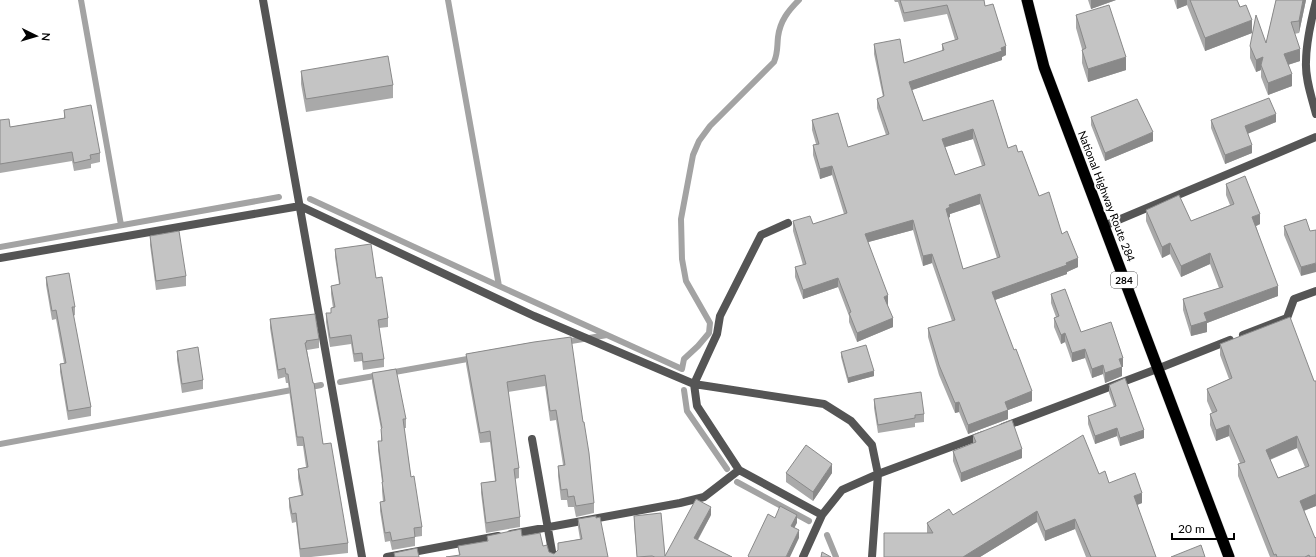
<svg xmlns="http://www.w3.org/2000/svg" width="1316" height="557" viewBox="0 0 1316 557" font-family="Lato,sans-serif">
  <rect width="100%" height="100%" fill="#fff"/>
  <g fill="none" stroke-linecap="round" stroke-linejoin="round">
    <path stroke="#a3a3a3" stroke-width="6" d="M 81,0 L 121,225
      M 448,0 L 499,286
      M 310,199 L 499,286 L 682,369 L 684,359 L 698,346 L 709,333 L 710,323 L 686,281 L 682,259 L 681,219 L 693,155 L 699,141 L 710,126 L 774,62 C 778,53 777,46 778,37 C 780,21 788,11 799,0
      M 0,247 L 279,197
      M 565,342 L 607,335
      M 389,373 L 473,358
      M 340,382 L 380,375
      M 306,388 L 321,385
      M 684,390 L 687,411 L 727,469
      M 0,444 L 297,389
      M 737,482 L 809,521
      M 827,535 L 836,557"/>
    <g stroke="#dbdbdb" stroke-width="12">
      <path id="trunk" d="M 1027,0 L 1044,67 L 1229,557"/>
    </g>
    <path stroke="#555" stroke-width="8" d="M 1243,335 L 1287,318 L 1294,299 L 1316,291
      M 1157,369 L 1230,340"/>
    <path stroke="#555" stroke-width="8" d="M 263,0 L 362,557
      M 1316,1 C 1311,21 1306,42 1306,62 C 1305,79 1312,98 1316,114
      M 788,223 L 761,235 L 720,316 L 717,334 L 694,384 L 697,406 L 739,470 L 822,515
      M 1104,226 L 1316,137
      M 0,258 L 300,206 L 534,316 L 694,384 L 824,404 L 851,421 L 872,445 L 878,474 L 872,557
      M 1003,427 L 1157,369
      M 532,439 L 553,557
      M 511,534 L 680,503 L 704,497 L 739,470
      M 387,557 L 498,536
      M 803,557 L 822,515 L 842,490 L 878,474 L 983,435"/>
    <use href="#trunk" stroke="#000" stroke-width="11"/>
  </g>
  <path fill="#a9a9a9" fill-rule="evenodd" d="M 894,0 L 984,0 L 985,6 L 1006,55 L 1002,57 L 1002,60 L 912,90 L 923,121 L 993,100 L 1008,148 L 1018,152 L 1039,196 L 1062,234 L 1078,267 L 1067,272 L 1067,274 L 995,300 L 1032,401 L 1008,410 L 1008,419 L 968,434 L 959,412 L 955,413 L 939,375 L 928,337 L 928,328 L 952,321 L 932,263 L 923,266 L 913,230 L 868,242 L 888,305 L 887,305 L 893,327 L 857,342 L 849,322 L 849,316 L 838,287 L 803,299 L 795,277 L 795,267 L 803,265 L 793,231 L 793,221 L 813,224 L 844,214 L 832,175 L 820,179 L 813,155 L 813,145 L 816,144 L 812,130 L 812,120 L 848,147 L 886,135 L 877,108 L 877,99 L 883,97 L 874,54 L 874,44 L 904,63 L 942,51 L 942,44 L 955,40 L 947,14 L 904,22 L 898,2 L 895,2 ZM 973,139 L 982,166 L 955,175 L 945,147 ZM 980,204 L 997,258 L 963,269 L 948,218 L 950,217 L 950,214 Z
    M 1088,0 L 1116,0 L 1091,9 Z
    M 1174,0 L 1237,0 L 1252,33 L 1205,51 L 1187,5 L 1177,9 Z
    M 1276,0 L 1306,0 L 1299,33 L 1294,34 L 1300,61 L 1288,65 L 1292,86 L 1268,95 L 1261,77 L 1261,70 L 1256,72 L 1250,58 L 1250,46 L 1266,43 Z
    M 1076,15 L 1126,70 L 1088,82 L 1082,63 L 1082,49 L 1076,28 Z
    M 301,71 L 393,85 L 393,98 L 306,112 L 301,84 Z
    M 64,110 L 100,153 L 100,162 L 91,164 L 91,168 L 74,171 L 72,161 L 0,173 L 0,120 L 10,127 L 64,118 Z
    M 1091,117 L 1153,141 L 1105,161 L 1091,125 Z
    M 1211,120 L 1276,122 L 1247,133 L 1252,153 L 1225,164 L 1211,128 Z
    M 1226,184 L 1260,224 L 1256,226 L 1278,296 L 1207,323 L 1207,332 L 1191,336 L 1183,310 L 1183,299 L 1219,288 L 1210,264 L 1181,277 L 1170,254 L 1162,258 L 1146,221 L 1146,210 L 1191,221 L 1230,205 L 1226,195 Z
    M 1306,219 L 1301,276 L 1284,235 L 1284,226 Z
    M 150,236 L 186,276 L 186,286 L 156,290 L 150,245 Z
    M 335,249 L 376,278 L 388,318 L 388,327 L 379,328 L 384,359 L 384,367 L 363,370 L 362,361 L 354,362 L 351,344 L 330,347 L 326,322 L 326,313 L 331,313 L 331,308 L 333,308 L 331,294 L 331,286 L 339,284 L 335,257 Z
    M 46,277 L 75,307 L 75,315 L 73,316 L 91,407 L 91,416 L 68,420 L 60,372 L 60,364 L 64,363 L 56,319 L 52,320 L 46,285 Z
    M 1051,294 L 1081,332 L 1123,367 L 1122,367 L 1122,376 L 1105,383 L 1103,374 L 1092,378 L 1085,358 L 1072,362 L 1065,342 L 1061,344 L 1054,327 L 1054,318 L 1056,317 L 1051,303 Z
    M 1290,317 L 1316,506 L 1304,511 L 1316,557 L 1270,557 L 1238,476 L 1238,464 L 1240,463 L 1229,436 L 1216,441 L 1210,425 L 1210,414 L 1212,413 L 1207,401 L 1207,389 L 1229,379 L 1220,355 L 1220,344 ZM 1297,448 L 1305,467 L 1278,478 L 1270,460 Z
    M 270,319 L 319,339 L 319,348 L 307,350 L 323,444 L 348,543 L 348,553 L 311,557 L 300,557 L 296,522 L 292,523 L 289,507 L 289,498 L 301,495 L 298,478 L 298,469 L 306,467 L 303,446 L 297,446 L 288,383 L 286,383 L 285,377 L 278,379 L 270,328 Z
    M 534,342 L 594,503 L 594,513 L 576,517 L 574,507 L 568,507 L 567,500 L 561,500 L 558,476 L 558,466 L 563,465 L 556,420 L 550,421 L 545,386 L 508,392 L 519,468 L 519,478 L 515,479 L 520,517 L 520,527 L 486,533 L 481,493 L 481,483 L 495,481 L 490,442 L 480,443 L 466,364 L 466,354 Z
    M 177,351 L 203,380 L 203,389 L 182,393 L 177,360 Z
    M 841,352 L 874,376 L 848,383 L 841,357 Z
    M 372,373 L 406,419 L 406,428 L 404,428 L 411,477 L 422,527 L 422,536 L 415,537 L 415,546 L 392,550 L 390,541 L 385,542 L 380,511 L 380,502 L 383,502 L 382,491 L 382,482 L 378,450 L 378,441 L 381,441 L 381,429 L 372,382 Z
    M 1109,385 L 1144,438 L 1120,446 L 1117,436 L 1095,444 L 1088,424 L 1088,416 L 1114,407 L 1109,393 Z
    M 874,399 L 924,414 L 924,422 L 915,423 L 915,427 L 878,433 L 874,408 Z
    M 973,435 L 1022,458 L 961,482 L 953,461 L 953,451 L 973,444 Z
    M 786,473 L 832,473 L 813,501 L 786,482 Z
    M 1099,474 L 1109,483 L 1142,503 L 1137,505 L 1156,557 L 1086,557 L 1075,529 L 1045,541 L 1037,522 L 980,557 L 884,557 L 927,533 L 927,523 Z
    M 711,515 L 698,540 L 732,557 L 637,557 L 634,524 L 634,516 L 665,556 Z
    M 596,518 L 608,557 L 459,555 L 458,546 L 487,541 L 487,536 L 522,536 L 543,546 L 549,552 L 554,554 L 558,551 L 558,543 L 580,539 L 578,527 L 578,519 Z"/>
  <path fill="#898989" d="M 1091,0 L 1116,0 L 1091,9 Z
    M 1177,0 L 1187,0 L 1187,5 L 1177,9 Z
    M 1303,0 L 1306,0 L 1299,33 L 1299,21 Z
    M 1252,20 L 1252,33 L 1205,51 L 1205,38 Z
    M 1006,46 L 1006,55 L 1002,57 L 1002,60 L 909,91 L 909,82 Z
    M 1300,49 L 1300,61 L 1284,66 L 1284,54 Z
    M 1126,57 L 1126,70 L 1088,82 L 1088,69 Z
    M 1263,57 L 1261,65 L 1261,70 L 1256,72 L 1256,60 Z
    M 1292,74 L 1292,86 L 1268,95 L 1268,83 Z
    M 1276,114 L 1276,122 L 1245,135 L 1245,126 Z
    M 973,129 L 973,139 L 942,148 L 942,139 Z
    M 1153,132 L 1153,141 L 1105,161 L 1105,153 Z
    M 1252,145 L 1252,153 L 1225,164 L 1225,155 Z
    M 832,166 L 832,175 L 820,179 L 820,169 Z
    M 980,194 L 980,204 L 950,214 L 950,217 L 946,218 L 946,209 L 949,205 Z
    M 1260,214 L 1260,224 L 1252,228 L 1252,217 Z
    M 913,220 L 913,230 L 865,243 L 865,234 Z
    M 1170,243 L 1170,254 L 1162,258 L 1162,247 Z
    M 1210,253 L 1210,264 L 1181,277 L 1181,266 Z
    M 932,254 L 932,263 L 923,266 L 923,256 Z
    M 1078,258 L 1078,267 L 1067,272 L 1067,274 L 992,301 L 992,292 Z
    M 1316,263 L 1316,272 L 1301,276 L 1301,267 Z
    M 838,278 L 838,287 L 803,299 L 803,290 Z
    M 1278,286 L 1278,296 L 1207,323 L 1207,332 L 1191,336 L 1191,326 L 1204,313 Z
    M 888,295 L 888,305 L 884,306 L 884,297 Z
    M 893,318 L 893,327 L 857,342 L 857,333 Z
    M 1065,333 L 1065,342 L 1061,344 L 1061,335 Z
    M 1085,349 L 1085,358 L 1072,362 L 1072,353 Z
    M 1123,358 L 1123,367 L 1122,367 L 1122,376 L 1105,383 L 1105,373 L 1119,359 Z
    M 1103,365 L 1103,374 L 1092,378 L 1092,369 Z
    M 874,371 L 874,376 L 848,383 L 848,378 Z
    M 1032,391 L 1032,401 L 1008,410 L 1008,419 L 968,434 L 968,425 L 1005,402 Z
    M 959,402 L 959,412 L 955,413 L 955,403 Z
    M 1229,425 L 1229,436 L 1216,441 L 1216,430 Z
    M 1117,428 L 1117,436 L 1095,444 L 1095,436 Z
    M 1144,430 L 1144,438 L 1120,446 L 1120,438 Z
    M 1297,436 L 1297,448 L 1266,461 L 1266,450 Z
    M 1022,449 L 1022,458 L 961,482 L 961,473 Z
    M 832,464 L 832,473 L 813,501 L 813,492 Z
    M 1142,493 L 1142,503 L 1134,506 L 1134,496 Z
    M 1316,494 L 1316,506 L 1300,512 L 1300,501 Z
    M 711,507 L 711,515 L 694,546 L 694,538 Z
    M 1037,511 L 1037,522 L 980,557 L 963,557 Z
    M 797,515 L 797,523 L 791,534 L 791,526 Z
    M 1075,519 L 1075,529 L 1045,541 L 1045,531 Z
    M 799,530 L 799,538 L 790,557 L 786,557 Z"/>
  <path fill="#c4c4c4" stroke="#898989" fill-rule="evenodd" d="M 900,0 L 984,0 L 985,6 L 993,4 L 1006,46 L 1001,48 L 1002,51 L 909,82 L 923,121 L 993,100 L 1008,148 L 1016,145 L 1018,152 L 1022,151 L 1039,196 L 1049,192 L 1062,234 L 1067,231 L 1078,258 L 1066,263 L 1067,265 L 992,292 L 1014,350 L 1016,349 L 1032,391 L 1005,402 L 1008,410 L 968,425 L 959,402 L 955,403 L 939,365 L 928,328 L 955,320 L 932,254 L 923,256 L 913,220 L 865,234 L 888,295 L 884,297 L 893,318 L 857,333 L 849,313 L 851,312 L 838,278 L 803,290 L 795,267 L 806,264 L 793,221 L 810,216 L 813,224 L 847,213 L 832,166 L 820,169 L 813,145 L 819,144 L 812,120 L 838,113 L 848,147 L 889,134 L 877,99 L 884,96 L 874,44 L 900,39 L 904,63 L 944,50 L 942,44 L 958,39 L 947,5 L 904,13 ZM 973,129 L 985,165 L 955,175 L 942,139 ZM 980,194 L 1000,257 L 963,269 L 946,209 L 950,207 L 949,205 Z
    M 1190,0 L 1237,0 L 1240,7 L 1246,5 L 1252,20 L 1205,38 Z
    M 1276,0 L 1303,0 L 1299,21 L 1291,22 L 1300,49 L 1284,54 L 1292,74 L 1268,83 L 1261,65 L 1263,57 L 1256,60 L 1250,46 L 1256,15 L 1266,43 Z
    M 1109,5 L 1126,57 L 1088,69 L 1082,50 L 1086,48 L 1076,15 Z
    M 388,56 L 393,85 L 306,99 L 301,71 Z
    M 1269,98 L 1276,114 L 1245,126 L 1252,145 L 1225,155 L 1211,120 Z
    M 1137,99 L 1153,132 L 1105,153 L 1091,117 Z
    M 91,105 L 100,153 L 90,155 L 91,159 L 74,163 L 72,152 L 0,164 L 0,120 L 9,119 L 10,127 L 65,118 L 64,110 Z
    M 1245,176 L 1260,214 L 1252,217 L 1278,286 L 1204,313 L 1207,321 L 1191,326 L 1183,299 L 1223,287 L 1210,253 L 1181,266 L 1170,243 L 1162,247 L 1146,210 L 1179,195 L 1191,221 L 1234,204 L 1226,184 Z
    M 1306,219 L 1310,231 L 1316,230 L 1316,263 L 1301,267 L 1284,226 Z
    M 179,231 L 186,276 L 156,281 L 150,236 Z
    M 371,244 L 376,278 L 382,277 L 388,318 L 378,320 L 384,359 L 363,362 L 362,353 L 354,354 L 351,335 L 330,338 L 326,313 L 331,313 L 331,308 L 335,307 L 331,286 L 340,284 L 335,249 Z
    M 69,273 L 75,307 L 72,307 L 91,407 L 68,411 L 60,364 L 66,363 L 56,310 L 52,311 L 46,277 Z
    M 1065,289 L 1081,332 L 1111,322 L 1123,358 L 1119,359 L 1122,367 L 1105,373 L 1103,365 L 1092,369 L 1085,349 L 1072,353 L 1065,333 L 1061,335 L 1054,318 L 1059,316 L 1051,294 Z
    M 315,314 L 319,339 L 306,341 L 307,342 L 305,343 L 313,383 L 314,383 L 323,444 L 331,443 L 348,543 L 300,549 L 296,513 L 292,514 L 289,498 L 303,495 L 298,469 L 308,467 L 303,437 L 297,437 L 288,374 L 286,374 L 285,368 L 278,370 L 270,319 Z
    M 1290,317 L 1314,381 L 1316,381 L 1316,494 L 1300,501 L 1315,538 L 1316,537 L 1316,557 L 1310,557 L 1309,555 L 1305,557 L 1277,557 L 1276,554 L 1274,555 L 1238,464 L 1245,462 L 1229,425 L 1216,430 L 1210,414 L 1217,411 L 1207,389 L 1232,378 L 1220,344 ZM 1297,436 L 1309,466 L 1278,478 L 1266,450 Z
    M 571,337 L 583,422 L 584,422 L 589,453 L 594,503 L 576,506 L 574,496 L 568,497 L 567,489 L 561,490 L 558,466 L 565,465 L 556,410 L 550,411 L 545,375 L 507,382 L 519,468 L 514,469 L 520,517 L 486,523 L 481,483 L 496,481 L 490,431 L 480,433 L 466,354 L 534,342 Z
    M 866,345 L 874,371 L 848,378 L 841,352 Z
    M 198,347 L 203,380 L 182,384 L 177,351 Z
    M 396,369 L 406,419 L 403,419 L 411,477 L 414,476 L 422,527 L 414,528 L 415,537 L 392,541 L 390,532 L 385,533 L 380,502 L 385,501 L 382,482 L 383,482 L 378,441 L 382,441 L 381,429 L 382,428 L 372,373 Z
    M 1125,378 L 1144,430 L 1120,438 L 1117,428 L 1095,436 L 1088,416 L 1116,406 L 1109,385 Z
    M 921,392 L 924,414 L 915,415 L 915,418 L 878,425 L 874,399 Z
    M 1012,420 L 1022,449 L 961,473 L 953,451 L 976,442 L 973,435 Z
    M 1083,435 L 1099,474 L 1105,471 L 1109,483 L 1135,473 L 1142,493 L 1134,496 L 1156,557 L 1091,557 L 1075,519 L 1045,531 L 1037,511 L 963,557 L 884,557 L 884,533 L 933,533 L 927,523 L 949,509 L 953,515 Z
    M 806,445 L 832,464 L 813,492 L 786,473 Z
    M 696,499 L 711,507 L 694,538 L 732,557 L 655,557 L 652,556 L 637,557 L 634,516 L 661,513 L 665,556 Z
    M 780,506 L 797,515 L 791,526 L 799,530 L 786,557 L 749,557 L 748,556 L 768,514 L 775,518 Z
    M 596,516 L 596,518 L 600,517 L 608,557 L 446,557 L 460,555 L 458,546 L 488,541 L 487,536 L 521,529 L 522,536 L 540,533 L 543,546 L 547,545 L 549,552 L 554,554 L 558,550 L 558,543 L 582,539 L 578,519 Z
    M 1201,545 L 1205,557 L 1171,557 Z
    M 417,548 L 419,557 L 395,557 L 394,553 Z
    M 822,552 L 831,557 L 821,557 Z"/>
  <g text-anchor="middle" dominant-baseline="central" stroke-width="4" stroke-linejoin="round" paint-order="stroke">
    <rect fill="#fff" stroke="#4c4c4c" stroke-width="1" x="1111" y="272" width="26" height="16" rx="3"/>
    <g font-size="10" font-weight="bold" fill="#000">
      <text x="1124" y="280">284</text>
    </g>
    <g font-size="11" fill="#000" stroke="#fff">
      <text transform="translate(1107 196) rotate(69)">National Highway Route 284</text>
    </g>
  </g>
  <g transform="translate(36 36) rotate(95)" stroke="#ffffff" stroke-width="3" paint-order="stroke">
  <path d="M0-3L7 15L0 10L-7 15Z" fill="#000000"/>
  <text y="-6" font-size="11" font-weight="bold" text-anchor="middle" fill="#000000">N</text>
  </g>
  <path d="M1172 533v6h62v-6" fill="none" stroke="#000000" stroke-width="2"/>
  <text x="1178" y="533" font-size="12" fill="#000000" stroke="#ffffff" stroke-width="3" paint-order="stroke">20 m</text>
</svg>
